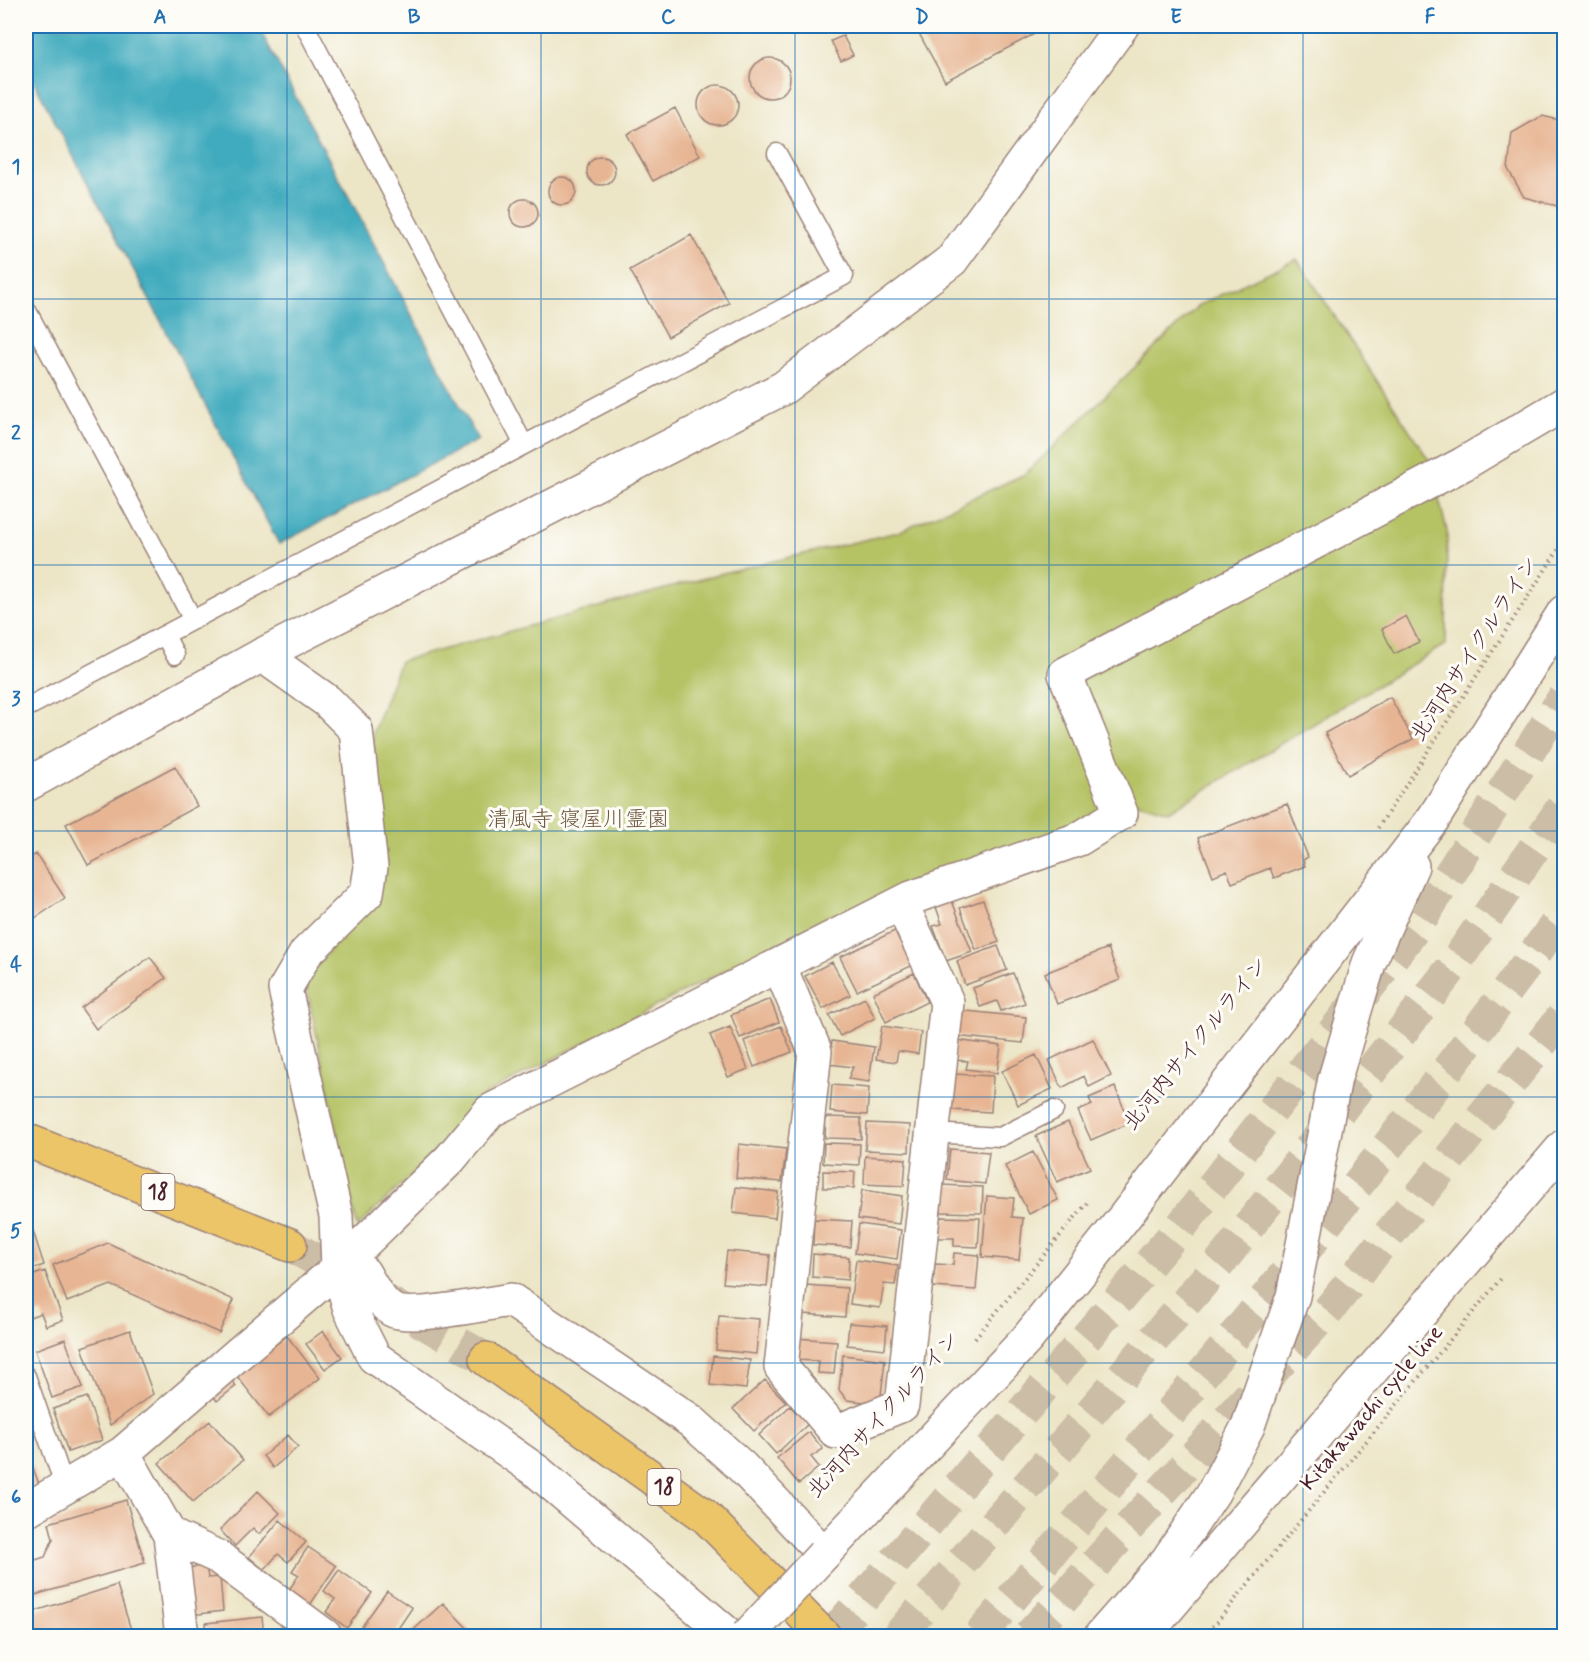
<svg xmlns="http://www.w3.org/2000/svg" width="1590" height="1662" viewBox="0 0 1590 1662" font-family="Mynerve,'Klee One',sans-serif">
  <rect width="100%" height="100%" fill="#fdfcf7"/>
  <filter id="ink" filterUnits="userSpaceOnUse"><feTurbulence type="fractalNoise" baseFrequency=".0167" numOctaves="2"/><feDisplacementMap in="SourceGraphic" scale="12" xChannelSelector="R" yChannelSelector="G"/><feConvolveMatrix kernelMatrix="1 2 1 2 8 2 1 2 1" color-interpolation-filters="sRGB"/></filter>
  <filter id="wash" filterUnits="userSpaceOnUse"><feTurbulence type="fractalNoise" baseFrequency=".008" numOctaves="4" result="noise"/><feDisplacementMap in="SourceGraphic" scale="24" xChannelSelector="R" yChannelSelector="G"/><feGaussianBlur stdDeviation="1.35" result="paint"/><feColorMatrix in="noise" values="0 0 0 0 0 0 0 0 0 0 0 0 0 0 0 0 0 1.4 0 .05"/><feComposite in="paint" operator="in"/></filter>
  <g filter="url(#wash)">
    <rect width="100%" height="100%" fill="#ece5c6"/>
    <path fill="#b5c365" stroke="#807148" stroke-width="1.5" d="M 1297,259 L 1429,460 L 1447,531 L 1446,644 L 1168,812 L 1135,802 L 774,945 L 486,1094 L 413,1174 L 357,1227 L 305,980 L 378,890 L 373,732 L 400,661 L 731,571 L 898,532 L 1025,474 L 1199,305 Z"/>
    <path fill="#3fabbe" stroke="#446574" stroke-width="1.5" d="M 26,26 L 258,26 L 478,440 L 279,544 L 26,67 Z"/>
    <g id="blocks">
      <path fill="#e7b593" d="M 915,26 L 1038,26 L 1040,31 L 945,81 Z
        M 843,36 L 853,55 L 841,61 L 831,41 Z
        M750 78a20 20 0 1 1 40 0a20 20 0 1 1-40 0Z
        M698 105a20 20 0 1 1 40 0a20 20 0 1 1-40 0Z
        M 675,108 L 700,156 L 653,181 L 627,134 Z
        M 1542,116 L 1564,121 L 1564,202 L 1557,206 L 1524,197 L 1508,169 L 1512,133 Z
        M587 171a14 14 0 1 1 28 0a14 14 0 1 1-28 0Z
        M548 191a14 14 0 1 1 28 0a14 14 0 1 1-28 0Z
        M510 213a14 14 0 1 1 28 0a14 14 0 1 1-28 0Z
        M 691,235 L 729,303 L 668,337 L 630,270 Z
        M 1406,616 L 1419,642 L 1394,654 L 1382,629 Z
        M 1390,697 L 1413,739 L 1348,775 L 1325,733 Z
        M 175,766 L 197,806 L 88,865 L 66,824 Z
        M 1287,804 L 1308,857 L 1303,860 L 1305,866 L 1274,878 L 1270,868 L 1232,883 L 1227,870 L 1213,876 L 1198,838 Z
        M 36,854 L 65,898 L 26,924 L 26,861 Z
        M 983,900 L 999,942 L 976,950 L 960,908 Z
        M 952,901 L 972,952 L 946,961 L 933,926 L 942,924 L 936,907 Z
        M 903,927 L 920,962 L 857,991 L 840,957 Z
        M 998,946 L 1007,970 L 965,985 L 957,961 Z
        M 1108,948 L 1120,980 L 1057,1004 L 1045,973 Z
        M 150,957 L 166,978 L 96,1029 L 81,1008 Z
        M 832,962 L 850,995 L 823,1009 L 805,976 Z
        M 914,973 L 927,1002 L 886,1022 L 873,993 Z
        M 1013,973 L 1025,1003 L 1001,1011 L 997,1001 L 980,1007 L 973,988 Z
        M 865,998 L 875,1018 L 840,1036 L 829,1015 Z
        M 770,999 L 779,1022 L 740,1038 L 731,1015 Z
        M 956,1010 L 1026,1017 L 1023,1043 L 954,1036 Z
        M 781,1026 L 792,1052 L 754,1067 L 744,1041 Z
        M 882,1026 L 921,1032 L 918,1054 L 898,1051 L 896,1062 L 876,1059 Z
        M 730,1027 L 748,1069 L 728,1077 L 710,1035 Z
        M 1093,1039 L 1111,1076 L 1089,1087 L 1084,1076 L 1062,1088 L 1049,1060 Z
        M 955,1040 L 1001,1046 L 997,1073 L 966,1069 L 968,1061 L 953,1060 Z
        M 832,1041 L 874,1047 L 869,1082 L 848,1079 L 853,1067 L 829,1064 Z
        M 1036,1055 L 1052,1089 L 1018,1105 L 1002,1071 Z
        M 953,1074 L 993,1076 L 991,1112 L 951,1110 Z
        M 832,1085 L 869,1088 L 867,1115 L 830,1112 Z
        M 1115,1087 L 1130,1123 L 1091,1140 L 1078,1111 L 1092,1105 L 1089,1098 Z
        M 826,1117 L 861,1118 L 861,1139 L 825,1138 Z
        M 1068,1122 L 1090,1168 L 1057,1182 L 1036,1136 Z
        M 867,1123 L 910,1125 L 909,1152 L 865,1150 Z
        M 824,1143 L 860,1144 L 859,1165 L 823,1163 Z
        M 739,1144 L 786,1149 L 782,1182 L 736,1178 Z
        M 950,1149 L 989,1152 L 985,1184 L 947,1180 Z
        M 1033,1152 L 1058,1200 L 1029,1214 L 1005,1166 Z
        M 865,1156 L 906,1159 L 904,1186 L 864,1184 Z
        M 823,1171 L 855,1172 L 854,1188 L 823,1188 Z
        M 942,1185 L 983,1187 L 982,1213 L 941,1212 Z
        M 736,1187 L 778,1192 L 775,1218 L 733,1213 Z
        M 862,1190 L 902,1196 L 899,1224 L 858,1219 Z
        M 987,1196 L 1014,1198 L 1012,1217 L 1023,1218 L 1019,1260 L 982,1257 Z
        M 939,1217 L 980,1218 L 978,1247 L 954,1246 L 954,1238 L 938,1238 Z
        M 814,1219 L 852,1221 L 850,1247 L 813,1245 Z
        M 859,1224 L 901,1230 L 897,1259 L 855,1253 Z
        M 33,1231 L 44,1265 L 26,1271 L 26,1234 Z
        M 108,1243 L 234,1300 L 219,1333 L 111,1285 L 67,1302 L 53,1265 Z
        M 727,1251 L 770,1255 L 767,1287 L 723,1283 Z
        M 954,1253 L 979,1255 L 976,1290 L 933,1287 L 935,1264 L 953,1265 Z
        M 813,1254 L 849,1257 L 848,1280 L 812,1277 Z
        M 856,1260 L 898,1266 L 895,1285 L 884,1284 L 880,1308 L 850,1304 Z
        M 45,1271 L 63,1320 L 46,1326 L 41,1313 L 27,1318 L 26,1313 L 26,1278 Z
        M 805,1285 L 847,1288 L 845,1317 L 803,1314 Z
        M 719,1316 L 759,1319 L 756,1354 L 716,1350 Z
        M 849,1323 L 887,1326 L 885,1349 L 847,1345 Z
        M 130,1330 L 153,1394 L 110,1425 L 82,1347 Z
        M 323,1331 L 342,1357 L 325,1369 L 306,1344 Z
        M 287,1336 L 320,1378 L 269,1417 L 236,1375 Z
        M 795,1338 L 837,1341 L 834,1374 L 818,1373 L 819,1361 L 794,1360 Z
        M 65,1339 L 83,1387 L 52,1398 L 35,1350 Z
        M 843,1355 L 885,1360 L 880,1404 L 847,1400 L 839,1390 Z
        M 713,1356 L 750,1360 L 746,1389 L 710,1385 Z
        M 228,1375 L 236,1386 L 217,1401 L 209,1390 Z
        M 765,1380 L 786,1402 L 754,1431 L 733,1409 Z
        M 87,1397 L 102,1440 L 68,1452 L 53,1409 Z
        M 790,1406 L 808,1424 L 776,1454 L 759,1435 Z
        M 210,1421 L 243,1460 L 193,1502 L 159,1463 Z
        M 809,1432 L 823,1449 L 811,1457 L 819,1467 L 799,1484 L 777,1458 Z
        M 288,1435 L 298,1447 L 273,1468 L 263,1456 Z
        M 26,1449 L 39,1484 L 26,1489 Z
        M 258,1491 L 280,1513 L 259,1534 L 253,1528 L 235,1546 L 220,1530 Z
        M 126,1500 L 145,1563 L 35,1595 L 26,1563 L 45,1557 L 53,1539 L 49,1523 Z
        M 280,1520 L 306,1542 L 288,1562 L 278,1554 L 264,1570 L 249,1557 Z
        M 308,1547 L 336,1566 L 308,1608 L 286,1594 L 299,1575 L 292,1571 Z
        M 206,1566 L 208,1578 L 220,1577 L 223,1611 L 191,1615 L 186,1568 Z
        M 339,1570 L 372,1593 L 347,1628 L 326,1612 L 335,1599 L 324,1591 Z
        M 117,1585 L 133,1636 L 26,1636 L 26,1614 Z
        M 387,1591 L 412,1608 L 393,1636 L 355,1636 Z
        M 443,1603 L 475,1636 L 407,1636 Z
        M 262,1617 L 264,1636 L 207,1636 L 206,1623 Z"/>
    </g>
  </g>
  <g filter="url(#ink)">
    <use href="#blocks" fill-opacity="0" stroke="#9b8278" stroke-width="1.5"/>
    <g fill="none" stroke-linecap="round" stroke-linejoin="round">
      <path stroke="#ccbda7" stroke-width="33" stroke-dasharray="33 16" stroke-linecap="butt" d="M 290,1245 L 486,1359"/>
      <path stroke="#ccbda7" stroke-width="33" stroke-dasharray="33 16" stroke-linecap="butt" d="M 831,1636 L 1183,1224 L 1415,928 L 1564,697
        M 1029,1636 L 1331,1307 L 1564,1015"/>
      <path stroke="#ccbda7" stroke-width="33" stroke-dasharray="33 16" stroke-linecap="butt" d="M 898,1636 L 1223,1259 L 1451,969 L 1564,805
        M 979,1636 C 1182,1402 1382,1165 1564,913"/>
      <g stroke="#9b8278" stroke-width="21">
        <path id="service" d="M 305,26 L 524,445
          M 26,309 L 193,620
          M 165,635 L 175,655
          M 26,708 L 844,276 L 777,153
          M 932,1133 L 1000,1137 L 1054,1110
          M 26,1376 L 65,1487"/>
      </g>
      <g stroke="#9b8278" stroke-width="36">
        <path id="minor" d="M 262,655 L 327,701 L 356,730 L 371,867 L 367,893 L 306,953 L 285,989 L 336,1216 L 338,1268 L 450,1159 L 490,1111 L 911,898 L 1079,839 L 1121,813 L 1065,674 L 1463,464 L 1564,404
          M 779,965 L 815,1051 L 781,1367 L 836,1432 L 902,1405 L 947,1002 L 901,903
          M 338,1268 L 350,1309 L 374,1357 L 538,1472 L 730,1636
          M 123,1453 L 170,1535 L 182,1636
          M 26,1510 L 123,1453 L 338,1268 L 364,1273 C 371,1285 379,1302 392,1310 C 410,1320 488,1303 511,1300 L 691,1421 L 742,1467 L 824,1554 L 1027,1339 L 1122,1220 L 1433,819 L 1564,612
          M 170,1535 L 218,1557 L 325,1636
          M 1101,1636 L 1167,1561 L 1213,1493 L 1248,1426 L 1293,1296 L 1335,1078 L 1369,963 L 1412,866
          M 1144,1636 L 1564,1146"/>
      </g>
      <g stroke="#9b8278" stroke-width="36">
        <path id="tertiary" d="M 26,785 L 262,655 L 783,388 L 952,260 L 1122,26"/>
      </g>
      <g stroke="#9b8278" stroke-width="36">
        <path id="primary" d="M 26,1140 L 290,1245
          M 486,1359 L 705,1516 L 824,1636"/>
      </g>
      <path stroke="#9b8278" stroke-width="4" stroke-dasharray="1.5 4.5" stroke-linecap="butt" d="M 1378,828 L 1564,541
        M 975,1338 L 1087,1203
        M 1205,1636 L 1503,1276"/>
      <use href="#service" stroke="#fff" stroke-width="18"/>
      <use href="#minor" stroke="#fff" stroke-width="33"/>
      <use href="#tertiary" stroke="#fff" stroke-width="33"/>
      <use href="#primary" stroke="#edc569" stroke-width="33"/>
      <g stroke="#9b8278" stroke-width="36" stroke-linecap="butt">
        <path id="minor-bridge" d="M 747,1636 L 824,1554"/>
      </g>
      <use href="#minor-bridge" stroke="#fff" stroke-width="33"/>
    </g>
  </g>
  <path fill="none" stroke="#1f6fb2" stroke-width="1.5" stroke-opacity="0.55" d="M 287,26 L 287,1636M 541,26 L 541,1636M 795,26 L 795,1636M 1049,26 L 1049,1636M 1303,26 L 1303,1636M 26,299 L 1564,299M 26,565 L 1564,565M 26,831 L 1564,831M 26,1097 L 1564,1097M 26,1363 L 1564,1363"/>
  <g text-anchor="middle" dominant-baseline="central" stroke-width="6" stroke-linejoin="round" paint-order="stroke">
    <g fill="#fdfcf7" stroke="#806168" stroke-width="1.5">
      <rect x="141.5" y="1174" width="33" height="36" rx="4.5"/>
      <rect x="647.5" y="1469" width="33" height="36" rx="4.5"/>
    </g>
    <g font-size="21" font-weight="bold" fill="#4a1f2b">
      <text x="158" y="1192">18</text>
      <text x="664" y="1487">18</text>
    </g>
    <g font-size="22" fill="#4a1f2b" stroke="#fdfcf7">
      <text transform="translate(1475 649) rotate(-57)">北河内サイクルライン</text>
      <text transform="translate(1196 1044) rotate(-51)">北河内サイクルライン</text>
      <text transform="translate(1372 1408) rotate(-50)">Kitakawachi cycle line</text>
      <text transform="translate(884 1415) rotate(-48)">北河内サイクルライン</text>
    </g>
    <g font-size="22" fill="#6f583f" stroke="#fdfcf7">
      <text x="578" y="820">清風寺 寝屋川霊園</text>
    </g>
  </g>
  <rect width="1590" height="1662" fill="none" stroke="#fdfcf7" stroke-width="66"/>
  <rect x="33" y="33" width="1524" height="1596" fill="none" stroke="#1f6fb2" stroke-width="2"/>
  <g font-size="20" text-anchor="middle" font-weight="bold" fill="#1f6fb2">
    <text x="160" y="23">A</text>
    <text x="414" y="23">B</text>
    <text x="668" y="23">C</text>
    <text x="922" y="23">D</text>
    <text x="1176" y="23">E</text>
    <text x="1430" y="23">F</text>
    <text x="16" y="173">1</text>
    <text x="16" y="439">2</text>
    <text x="16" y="705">3</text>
    <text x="16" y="971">4</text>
    <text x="16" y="1237">5</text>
    <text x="16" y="1503">6</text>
  </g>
</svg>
